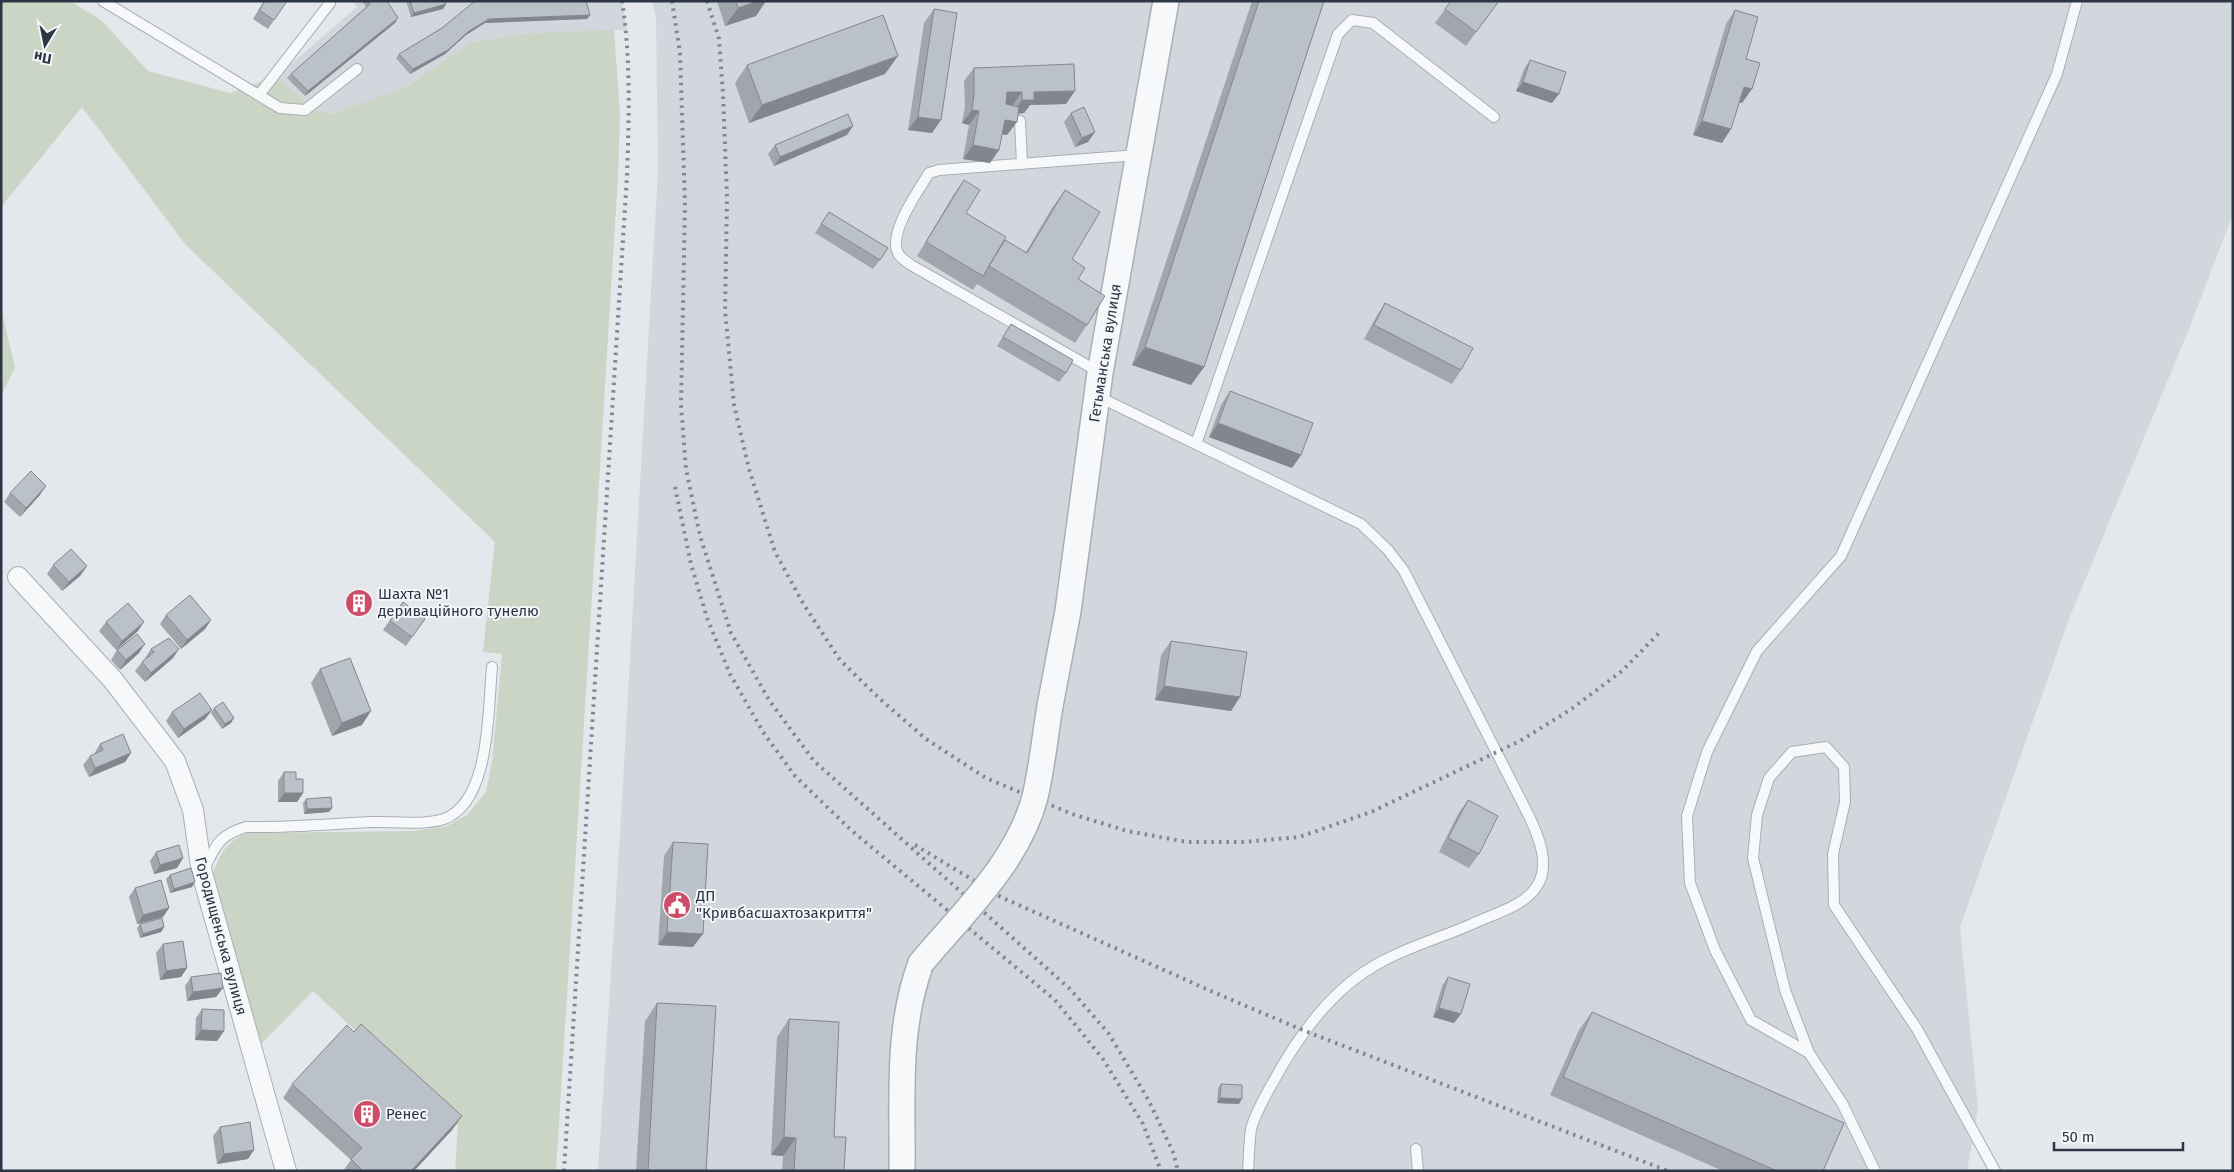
<svg xmlns="http://www.w3.org/2000/svg" width="2234" height="1172" viewBox="0 0 2234 1172" font-family="'Fira Sans',sans-serif">
  <rect width="100%" height="100%" fill="#e4e7eb"/>
  <path fill="#d2d7dd" d="M 353,1 L 622,1 L 627,30 L 531,33 L 473,42 L 408,86 L 331,114 L 314,109 L 277,76 L 357,7 Z
    M 652,1 L 2233,1 L 2233,214 L 2189,329 L 2069,619 L 1960,927 L 1978,1108 L 1967,1171 L 598,1171 L 620,835 L 658,170 L 656,19 Z"/>
  <path fill="#cad5c5" d="M 1,1 L 70,1 L 101,20 L 148,71 L 230,93 L 277,76 L 314,109 L 331,114 L 408,86 L 472,42 L 531,33 L 614,30 L 620,115 L 618,177 L 556,1171 L 455,1171 L 458,1126 L 313,991 L 259,1046 L 212,876 C 220,855 225,842 247,833 L 414,831 L 447,826 L 467,815 L 486,792 L 492,762 L 502,654 L 483,652 L 495,542 L 185,244 L 82,107 L 1,207 Z
    M 1,308 L 15,368 L 1,395 Z"/>
  <g fill="none" stroke-linecap="round" stroke-linejoin="round">
    <g stroke="#a9aeb6" stroke-width="12">
      <path id="service" d="M 103,1 L 280,108 L 305,110 L 357,69
        M 259,95 L 330,3 L 328,1
        M 1020,121 L 1022,164
        M 1099,372 L 911,265 C 907,262 902,259 899,255 C 886,235 918,192 929,173 L 939,170 L 1138,155
        M 1097,396 L 1361,524 L 1388,550 L 1404,571 L 1528,814 C 1538,835 1551,864 1537,886 C 1525,906 1493,914 1472,924 C 1443,937 1410,946 1381,962 C 1332,988 1298,1036 1272,1084 C 1264,1098 1255,1114 1251,1129 C 1249,1143 1249,1157 1248,1171
        M 1196,444 L 1338,34 L 1352,20 L 1373,23 L 1494,117
        M 204,869 C 216,845 219,835 246,827 C 288,828 330,824 372,822 C 395,821 421,826 444,819 C 491,802 488,707 492,667
        M 1809,1053 L 1785,990 L 1753,858 L 1757,815 L 1769,778 L 1792,752 L 1826,747 L 1844,767 L 1845,802 L 1833,854 L 1834,905 L 1917,1029 L 1995,1171
        M 1416,1149 L 1418,1171
        M 1875,1171 L 1842,1103 L 1809,1053 L 1751,1020 L 1715,950 L 1690,883 L 1687,816 L 1707,752 L 1757,651 L 1841,556 L 2057,74 L 2077,1"/>
    </g>
    <g stroke="#a9aeb6" stroke-width="22">
      <path id="minor" d="M 18,577 L 113,680 L 175,761 L 193,810 L 202,873 L 286,1171"/>
    </g>
    <g stroke="#a9aeb6" stroke-width="28">
      <path id="tertiary" d="M 1050,706 L 1068,611 L 1100,373 L 1166,1
        M 902,1171 C 903,1101 896,1030 921,963"/>
    </g>
    <use href="#service" stroke="#f7f8fa" stroke-width="10"/>
    <use href="#minor" stroke="#f7f8fa" stroke-width="20"/>
    <use href="#tertiary" stroke="#f7f8fa" stroke-width="25"/>
    <path stroke="#7d8895" stroke-width="4" stroke-dasharray="2.5 5" stroke-linecap="butt" d="M 672,1 L 680,53 L 685,204 L 681,405 L 686,469 L 700,536 L 731,633 L 769,700 L 814,761 L 1070,989 L 1109,1034 L 1149,1101 L 1173,1152 L 1178,1171
      M 707,1 L 719,39 L 723,94 L 727,198 L 725,310 L 734,405 L 749,469 L 775,552 L 804,605 L 840,660 L 880,699 L 926,739 L 986,778 L 1072,814 L 1127,831 L 1187,842 L 1243,842 L 1299,837 L 1371,812 L 1520,741 L 1570,710 L 1622,671 L 1661,631
      M 675,487 L 691,564 L 707,618 L 730,674 L 763,732 L 795,776 L 851,830 L 1055,1000 L 1103,1059 L 1143,1124 L 1161,1171
      M 915,845 L 1001,897 L 1213,992 L 1305,1031 L 1668,1171
      M 564,1171 L 627,176 C 629,118 631,59 622,1"/>
    <g stroke="#a9aeb6" stroke-width="28" stroke-linecap="butt">
      <path id="tertiary-bridge" d="M 921,963 C 963,913 1018,862 1035,797 C 1042,767 1045,736 1050,706"/>
    </g>
    <use href="#tertiary-bridge" stroke="#f7f8fa" stroke-width="25"/>
  </g>
  <path fill="#a1a6ad" d="M 264,1 L 287,1 L 268,29 L 253,19 Z
    M 362,1 L 387,1 L 395,23 L 305,96 L 287,78 L 291,74 L 366,7 Z
    M 406,1 L 445,1 L 446,4 L 443,9 L 411,17 Z
    M 475,1 L 590,15 L 587,19 L 485,23 L 466,35 L 445,54 L 410,74 L 396,58 L 399,54 L 442,28 Z
    M 717,1 L 766,1 L 756,16 L 725,26 Z
    M 1252,1 L 1324,1 L 1204,367 L 1191,385 L 1132,365 Z
    M 1451,1 L 1499,1 L 1466,46 L 1435,23 Z
    M 934,9 L 932,133 L 908,130 L 924,23 Z
    M 1735,10 L 1746,59 L 1742,103 L 1740,102 L 1722,143 L 1693,135 L 1726,24 Z
    M 1530,60 L 1552,103 L 1516,91 L 1524,69 Z
    M 747,65 L 885,74 L 749,123 L 735,83 Z
    M 974,68 L 1066,104 L 1030,105 L 1024,113 L 1018,114 L 1007,135 L 1002,134 L 999,150 L 990,163 L 963,159 L 969,125 L 962,123 L 965,107 L 964,81 Z
    M 1071,113 L 1095,132 L 1088,142 L 1075,147 L 1064,122 Z
    M 847,135 L 774,166 L 768,154 L 775,145 Z
    M 964,180 L 966,213 L 1002,244 L 1026,252 L 1052,208 L 1065,190 L 1072,259 L 1078,279 L 1087,325 L 1075,343 L 977,284 L 973,290 L 917,256 L 954,194 Z
    M 829,212 L 880,260 L 873,269 L 815,233 Z
    M 1385,303 L 1461,370 L 1452,384 L 1364,339 L 1376,317 Z
    M 1011,324 L 1066,373 L 1059,382 L 997,346 Z
    M 1230,391 L 1301,455 L 1292,468 L 1209,437 L 1221,405 Z
    M 10,493 L 40,495 L 20,517 L 4,502 Z
    M 53,565 L 87,566 L 80,576 L 62,591 L 47,574 Z
    M 357,597 L 365,604 L 361,608 L 356,607 L 354,602 Z
    M 403,602 L 425,619 L 406,646 L 383,630 Z
    M 166,615 L 211,620 L 205,629 L 181,649 L 160,624 Z
    M 106,622 L 138,631 L 116,650 L 99,631 Z
    M 1171,641 L 1240,697 L 1231,711 L 1155,700 L 1161,655 Z
    M 151,649 L 173,658 L 145,682 L 135,671 L 142,662 L 145,659 L 145,658 Z
    M 117,650 L 139,653 L 120,670 L 111,660 Z
    M 320,669 L 362,725 L 332,736 L 311,683 Z
    M 214,708 L 231,723 L 222,729 L 211,713 Z
    M 212,710 L 205,719 L 178,738 L 166,721 L 172,712 Z
    M 100,744 L 131,753 L 125,762 L 89,777 L 83,765 L 90,756 L 94,754 Z
    M 284,772 L 296,779 L 303,793 L 297,802 L 278,802 L 278,781 Z
    M 306,799 L 332,808 L 329,812 L 304,814 L 303,803 Z
    M 1468,800 L 1479,854 L 1469,868 L 1439,852 L 1458,814 Z
    M 673,842 L 693,947 L 658,945 L 664,856 Z
    M 156,852 L 183,858 L 177,868 L 154,874 L 150,861 Z
    M 170,875 L 195,882 L 192,887 L 170,893 L 166,879 Z
    M 135,888 L 169,908 L 163,917 L 137,924 L 129,897 Z
    M 140,924 L 164,927 L 161,932 L 140,938 L 137,928 Z
    M 163,944 L 187,968 L 181,977 L 160,980 L 156,953 Z
    M 191,977 L 223,988 L 216,997 L 187,1001 L 185,986 Z
    M 1448,977 L 1454,1023 L 1433,1017 L 1442,986 Z
    M 657,1003 L 706,1171 L 636,1171 L 645,1021 Z
    M 202,1009 L 224,1031 L 217,1041 L 195,1040 L 196,1018 Z
    M 1592,1012 L 1823,1171 L 1723,1171 L 1550,1095 L 1579,1030 Z
    M 789,1019 L 834,1137 L 844,1171 L 782,1171 L 783,1156 L 771,1155 L 777,1037 Z
    M 354,1032 L 462,1116 L 452,1130 L 414,1171 L 343,1171 L 351,1160 L 283,1098 L 292,1084 Z
    M 1221,1084 L 1239,1104 L 1217,1103 L 1218,1088 Z
    M 220,1127 L 248,1159 L 217,1164 L 213,1136 Z"/>
  <path fill="#83878d" d="M 758,1 L 766,1 L 756,16 L 725,26 L 738,8 Z
    M 446,4 L 443,9 L 411,17 L 414,13 Z
    M 590,15 L 587,19 L 485,23 L 466,35 L 445,54 L 410,74 L 413,69 L 469,31 L 489,19 Z
    M 398,18 L 395,23 L 305,96 L 308,91 Z
    M 898,56 L 885,74 L 749,123 L 762,105 Z
    M 1523,82 L 1559,94 L 1552,103 L 1516,91 Z
    M 1744,87 L 1752,89 L 1742,103 L 1735,101 Z
    M 1075,91 L 1066,104 L 1030,105 L 1024,113 L 1012,114 L 1022,100 L 1034,92 Z
    M 1007,92 L 1022,92 L 1012,106 L 998,106 Z
    M 972,110 L 979,111 L 969,125 L 962,123 Z
    M 918,117 L 941,120 L 932,133 L 908,130 Z
    M 1005,120 L 1017,122 L 1007,135 L 995,133 Z
    M 1702,121 L 1731,129 L 1722,143 L 1693,135 Z
    M 853,126 L 847,135 L 774,166 L 780,157 Z
    M 1095,132 L 1088,142 L 1075,147 L 1082,138 Z
    M 973,145 L 999,150 L 990,163 L 963,159 Z
    M 1145,347 L 1204,367 L 1191,385 L 1132,365 Z
    M 1218,423 L 1301,455 L 1292,468 L 1209,437 Z
    M 46,486 L 40,495 L 20,517 L 26,508 Z
    M 87,566 L 80,576 L 62,591 L 69,582 Z
    M 368,599 L 361,608 L 356,607 L 359,602 Z
    M 211,620 L 205,629 L 181,649 L 187,640 Z
    M 144,622 L 138,631 L 116,650 L 122,641 Z
    M 145,644 L 139,653 L 120,670 L 126,660 Z
    M 179,649 L 173,658 L 145,682 L 151,673 Z
    M 1164,686 L 1240,697 L 1231,711 L 1155,700 Z
    M 212,710 L 205,719 L 178,738 L 184,729 Z
    M 371,711 L 362,725 L 332,736 L 342,723 Z
    M 234,718 L 231,723 L 222,729 L 225,724 Z
    M 131,753 L 125,762 L 89,777 L 95,768 Z
    M 284,793 L 303,793 L 297,802 L 278,802 Z
    M 332,808 L 329,812 L 304,814 L 307,809 Z
    M 183,858 L 177,868 L 154,874 L 160,865 Z
    M 195,882 L 192,887 L 170,893 L 174,889 Z
    M 169,908 L 163,917 L 137,924 L 143,915 Z
    M 164,927 L 161,932 L 140,938 L 143,934 Z
    M 667,932 L 703,934 L 693,947 L 658,945 Z
    M 187,968 L 181,977 L 160,980 L 166,971 Z
    M 223,988 L 216,997 L 187,1001 L 193,992 Z
    M 1439,1008 L 1461,1014 L 1454,1023 L 1433,1017 Z
    M 201,1030 L 224,1031 L 217,1041 L 195,1040 Z
    M 1220,1098 L 1242,1099 L 1239,1104 L 1217,1103 Z
    M 462,1116 L 452,1130 L 414,1171 L 411,1171 Z
    M 784,1137 L 796,1138 L 783,1156 L 771,1155 Z
    M 254,1150 L 248,1159 L 217,1164 L 224,1154 Z"/>
  <path fill="#bbc1c9" stroke="#83878d" d="M 265,1 L 287,1 L 274,20 L 259,10 Z
    M 368,1 L 387,1 L 398,18 L 308,91 L 291,74 L 370,4 Z
    M 410,1 L 445,1 L 446,4 L 414,13 Z
    M 475,1 L 586,1 L 590,15 L 489,19 L 469,31 L 448,50 L 413,69 L 399,54 L 442,28 Z
    M 736,1 L 758,1 L 738,8 Z
    M 1259,1 L 1324,1 L 1204,367 L 1145,347 Z
    M 1451,1 L 1499,1 L 1476,32 L 1445,9 Z
    M 934,9 L 957,13 L 941,120 L 918,117 Z
    M 1735,10 L 1758,17 L 1746,59 L 1760,63 L 1752,89 L 1744,87 L 1731,129 L 1702,121 Z
    M 883,15 L 898,56 L 762,105 L 747,65 Z
    M 1530,60 L 1566,72 L 1559,94 L 1523,82 Z
    M 1074,64 L 1075,91 L 1034,92 L 1034,100 L 1022,100 L 1022,92 L 1007,92 L 1006,104 L 1019,107 L 1017,122 L 1005,120 L 999,150 L 973,145 L 979,111 L 972,110 L 974,94 L 974,68 Z
    M 1084,107 L 1095,132 L 1082,138 L 1071,113 Z
    M 848,114 L 853,126 L 780,157 L 775,145 Z
    M 964,180 L 980,190 L 966,213 L 1006,237 L 983,276 L 926,242 Z
    M 1065,190 L 1100,212 L 1072,259 L 1085,268 L 1078,279 L 1105,296 L 1087,325 L 989,266 L 1005,240 L 1027,253 Z
    M 829,212 L 888,248 L 880,260 L 821,224 Z
    M 1385,303 L 1473,348 L 1461,370 L 1374,325 Z
    M 1011,324 L 1073,360 L 1066,373 L 1003,337 Z
    M 1230,391 L 1313,423 L 1301,455 L 1218,423 Z
    M 31,471 L 46,486 L 26,508 L 10,493 Z
    M 71,549 L 87,566 L 69,582 L 53,565 Z
    M 361,593 L 366,594 L 368,599 L 365,603 L 359,602 L 357,597 Z
    M 190,595 L 211,620 L 187,640 L 166,615 Z
    M 403,602 L 425,619 L 412,637 L 390,621 Z
    M 128,603 L 144,622 L 122,641 L 106,622 Z
    M 137,634 L 145,644 L 126,660 L 117,650 Z
    M 169,638 L 179,649 L 151,673 L 142,662 L 154,652 L 151,649 Z
    M 1171,641 L 1247,652 L 1240,697 L 1164,686 Z
    M 350,658 L 371,711 L 342,723 L 320,669 Z
    M 200,693 L 212,710 L 184,729 L 172,712 Z
    M 223,702 L 234,718 L 225,724 L 214,708 Z
    M 123,734 L 131,753 L 95,768 L 90,756 L 103,750 L 100,744 Z
    M 284,772 L 296,772 L 296,779 L 303,779 L 303,793 L 284,793 Z
    M 331,797 L 332,808 L 307,809 L 306,799 Z
    M 1468,800 L 1498,816 L 1479,854 L 1448,838 Z
    M 673,842 L 708,844 L 703,934 L 667,932 Z
    M 179,845 L 183,858 L 160,865 L 156,852 Z
    M 191,868 L 195,882 L 174,889 L 170,875 Z
    M 161,880 L 169,908 L 143,915 L 135,888 Z
    M 162,918 L 164,927 L 143,934 L 140,924 Z
    M 183,941 L 187,968 L 166,971 L 163,944 Z
    M 221,973 L 223,988 L 193,992 L 191,977 Z
    M 1448,977 L 1470,984 L 1461,1014 L 1439,1008 Z
    M 657,1003 L 716,1006 L 706,1171 L 648,1171 Z
    M 202,1009 L 224,1010 L 224,1031 L 201,1030 Z
    M 1592,1012 L 1844,1123 L 1823,1171 L 1777,1171 L 1563,1077 Z
    M 789,1019 L 839,1022 L 834,1137 L 846,1137 L 844,1171 L 794,1171 L 796,1138 L 784,1137 Z
    M 361,1024 L 462,1116 L 411,1171 L 363,1171 L 351,1159 L 362,1148 L 292,1084 L 347,1025 L 354,1032 Z
    M 1221,1084 L 1242,1085 L 1242,1099 L 1220,1098 Z
    M 250,1122 L 254,1150 L 224,1154 L 220,1127 Z"/>
  <defs>
    <g id="building-disc" transform="scale(1.4375)"><circle r="9.5" fill="#cd4d68" stroke="#f4f6f9"/><path d="M-4-6H4V6H1V3H-1V6H-4ZM-2.5-4.3h1.7v1.8h-1.7ZM.8-4.3h1.7v1.8H.8ZM-2.5-1h1.7V.8h-1.7ZM.8-1h1.7V.8H.8Z" fill="#fff"/></g>
    <g id="civic-disc" transform="scale(1.4375)"><circle r="9.5" fill="#cd4d68" stroke="#f4f6f9"/><path d="M-.6-6.5H3V-4.5H.6V-3L4-1V1h2V6H-6V1h2V-1L-.6-3ZM-1.2 2.5V6h2.4V2.5Z" fill="#fff"/></g>
  </defs>
  <g fill-rule="evenodd">
    <use href="#building-disc" x="359" y="603"/>
    <use href="#civic-disc" x="677" y="905"/>
    <use href="#building-disc" x="367" y="1114"/>
  </g>
  <g text-anchor="middle" dominant-baseline="central" stroke-width="4" stroke-linejoin="round" paint-order="stroke">
    <g font-size="15" fill="#2c3644" stroke="#f4f6f9">
      <text transform="translate(1105 353) rotate(-81)">Гетьманська вулиця</text>
      <text transform="translate(221 936) rotate(75)">Городищенська вулиця</text>
    </g>
    <g font-size="15" fill="#2c3644" stroke="#f4f6f9" text-anchor="start">
      <text x="378" y="594">Шахта №1<tspan x="378" dy="17">дериваційного тунелю</tspan></text>
      <text x="696" y="896">ДП<tspan x="696" dy="17">"Кривбасшахтозакриття"</tspan></text>
      <text x="386" y="1114">Ренес</text>
    </g>
  </g>
  <rect width="2234" height="1172" fill="none" stroke="#2c3644" stroke-width="5"/>
  <g transform="translate(45 45) rotate(190)" stroke="#f4f6f9" stroke-width="4" paint-order="stroke">
  <path d="M0-4L9 19L0 12L-9 19Z" fill="#2c3644"/>
  <text y="-8" font-size="14" font-weight="bold" text-anchor="middle" fill="#2c3644">Пн</text>
  </g>
  <path d="M2054 1142v8h129v-8" fill="none" stroke="#2c3644" stroke-width="2.5"/>
  <text x="2062" y="1142" font-size="15" fill="#2c3644" stroke="#f4f6f9" stroke-width="4" paint-order="stroke">50 m</text>
</svg>
